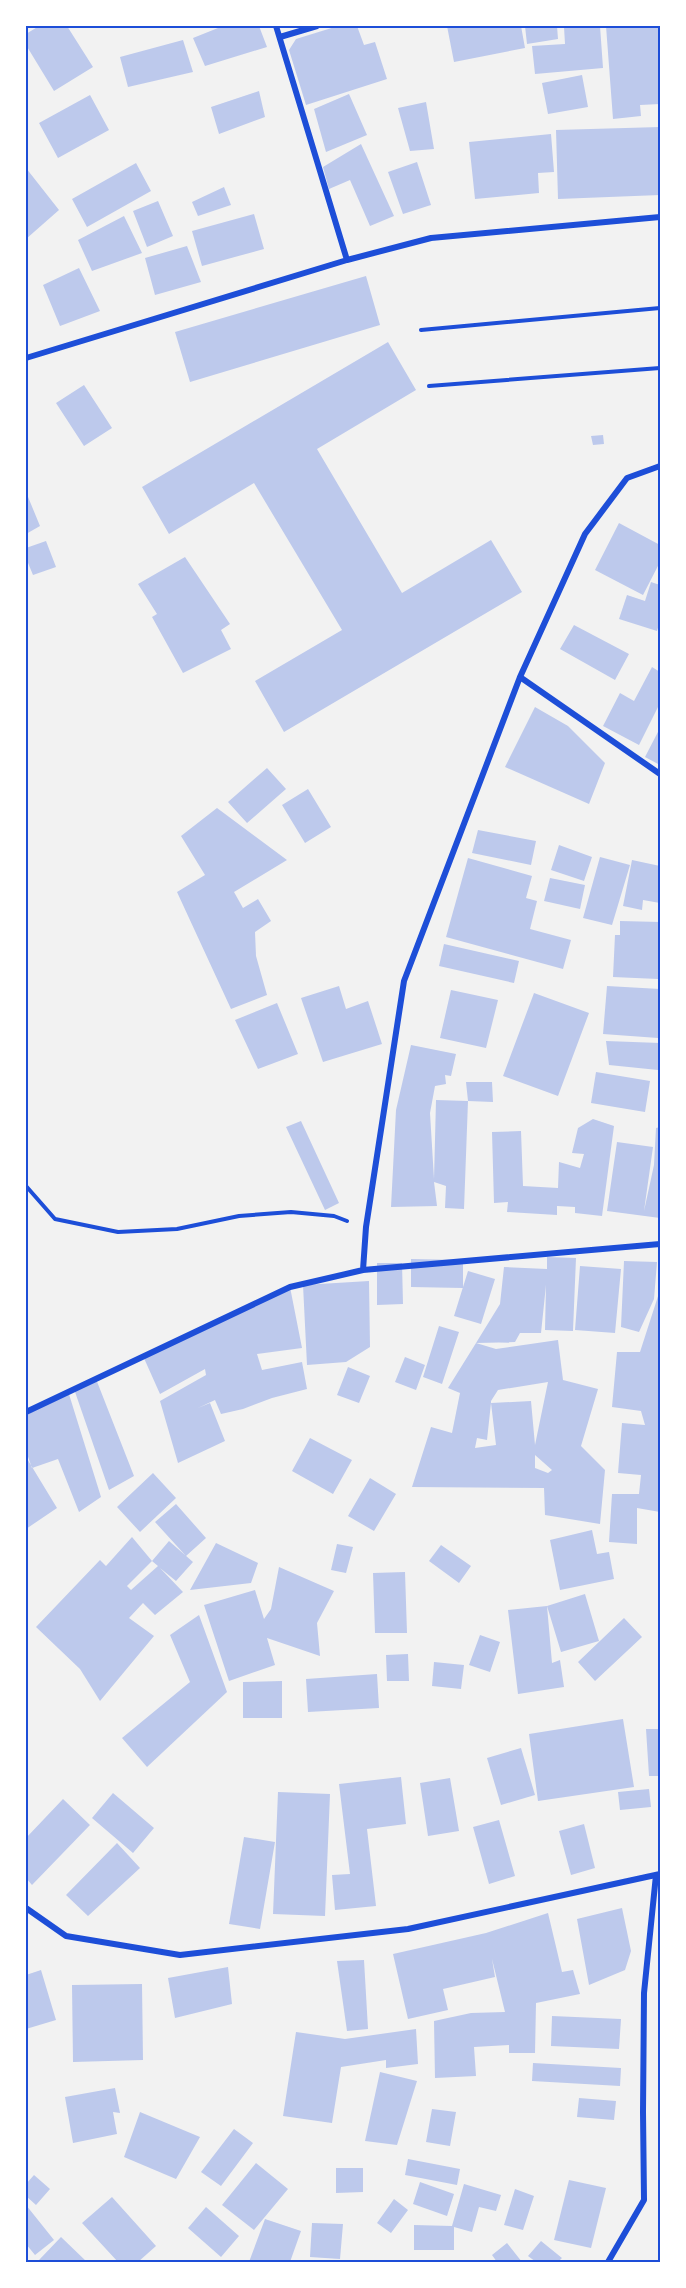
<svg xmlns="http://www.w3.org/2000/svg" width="686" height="2288" viewBox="0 0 686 2288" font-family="'Open Sans',sans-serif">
  <rect width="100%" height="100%" fill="#f2f2f2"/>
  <path fill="#bdc9ec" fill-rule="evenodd" d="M 39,26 L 67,26 L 93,67 L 54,91 L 26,45 L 26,34 Z
    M 223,26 L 259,26 L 267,47 L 205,66 L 193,38 Z
    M 338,26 L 357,26 L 364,45 L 375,42 L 387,79 L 306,105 L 289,50 L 296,39 Z
    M 447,26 L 521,26 L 525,48 L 454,62 Z
    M 525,26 L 557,26 L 558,39 L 527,44 Z
    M 600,26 L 603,68 L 535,74 L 532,46 L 565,44 L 564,27 Z
    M 606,26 L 660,26 L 660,104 L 640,105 L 641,116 L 613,119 Z
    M 183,40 L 193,72 L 128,87 L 120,57 Z
    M 582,75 L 588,107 L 548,114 L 542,83 Z
    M 259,91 L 265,117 L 219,134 L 211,107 Z
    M 349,94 L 367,135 L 326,152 L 314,109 Z
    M 90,95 L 109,130 L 58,158 L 39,123 Z
    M 426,102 L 434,149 L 410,151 L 398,108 Z
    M 660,127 L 660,195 L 558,199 L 556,130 Z
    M 551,134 L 554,172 L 538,173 L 539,193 L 475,199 L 469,142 Z
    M 361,144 L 394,216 L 370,226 L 350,180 L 329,189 L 323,167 Z
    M 417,162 L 431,205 L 403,214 L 388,172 Z
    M 136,163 L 151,191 L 87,227 L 72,199 Z
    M 26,168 L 59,210 L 26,239 Z
    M 224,187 L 231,205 L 198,216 L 192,202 Z
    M 158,201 L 173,236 L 147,247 L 133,211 Z
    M 254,214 L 264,249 L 202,266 L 192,231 Z
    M 124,216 L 142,253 L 92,271 L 78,240 Z
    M 187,246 L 201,282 L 155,295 L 145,258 Z
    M 79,268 L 100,311 L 60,326 L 43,285 Z
    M 366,276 L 380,325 L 190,382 L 175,332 Z
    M 388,342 L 416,390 L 317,449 L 402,593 L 491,540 L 522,592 L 284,732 L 255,681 L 342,630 L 254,483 L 169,534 L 142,487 Z
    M 84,385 L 112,428 L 84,446 L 56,403 Z
    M 603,435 L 604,444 L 593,445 L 591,436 Z
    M 26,492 L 40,526 L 26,534 Z
    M 619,523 L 660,545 L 660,562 L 643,595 L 595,570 Z
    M 46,541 L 56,567 L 33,575 L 26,558 L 26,548 Z
    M 185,557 L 230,624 L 221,630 L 231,649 L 183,673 L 152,617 L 157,614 L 138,584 Z
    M 651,582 L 660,585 L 660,621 L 657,631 L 619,619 L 627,595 L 645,601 Z
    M 574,625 L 629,654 L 615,680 L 560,649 Z
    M 652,667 L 660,672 L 660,703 L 639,745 L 603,726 L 620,693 L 634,701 Z
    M 535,707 L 568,726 L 605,763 L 589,804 L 505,767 Z
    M 660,728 L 660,765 L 645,757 Z
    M 267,768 L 286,789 L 247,823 L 228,802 Z
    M 308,789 L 331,827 L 305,843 L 282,805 Z
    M 217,808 L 287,860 L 234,892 L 243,908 L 258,899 L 271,921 L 255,932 L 256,956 L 267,995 L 231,1009 L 177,892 L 205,875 L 181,836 Z
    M 478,830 L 536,841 L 531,865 L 472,853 Z
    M 559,845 L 592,857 L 584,881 L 551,870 Z
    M 600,857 L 630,865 L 612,925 L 583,918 Z
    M 468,858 L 532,876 L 526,898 L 537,901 L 530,929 L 571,940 L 563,969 L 446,937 Z
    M 632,860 L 660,866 L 660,903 L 643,900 L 642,910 L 623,906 Z
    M 550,878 L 585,885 L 580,909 L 544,901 Z
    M 620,921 L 660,922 L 658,979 L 613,977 L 615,935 L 620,935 Z
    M 444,944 L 519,961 L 514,983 L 439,966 Z
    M 339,986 L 346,1009 L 368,1001 L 382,1044 L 323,1062 L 301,998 Z
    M 607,986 L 660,989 L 658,1038 L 603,1034 Z
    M 451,990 L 498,1000 L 486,1048 L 440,1038 Z
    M 534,993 L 589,1013 L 558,1096 L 503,1076 Z
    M 277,1003 L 298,1054 L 258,1069 L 235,1020 Z
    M 606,1041 L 660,1043 L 658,1070 L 609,1065 Z
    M 411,1045 L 456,1054 L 451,1076 L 445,1075 L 446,1084 L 435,1086 L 430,1113 L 434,1179 L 436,1100 L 468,1101 L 466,1082 L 492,1082 L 493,1102 L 468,1101 L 464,1209 L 445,1208 L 446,1186 L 434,1182 L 437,1206 L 391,1207 L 396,1110 Z
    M 596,1072 L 650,1081 L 645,1112 L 591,1103 Z
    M 593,1119 L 614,1126 L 602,1216 L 575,1213 L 575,1207 L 557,1206 L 557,1215 L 507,1212 L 508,1202 L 494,1203 L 492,1132 L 521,1131 L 523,1186 L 558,1188 L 559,1162 L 580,1168 L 584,1154 L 572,1153 L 578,1128 Z
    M 301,1121 L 339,1203 L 325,1210 L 286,1127 Z
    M 660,1127 L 660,1218 L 607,1211 L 617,1142 L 653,1147 L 644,1211 L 654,1165 L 656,1128 Z
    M 547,1257 L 576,1258 L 573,1331 L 545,1330 L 546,1285 L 541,1333 L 520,1333 L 515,1342 L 476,1343 L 500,1304 L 504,1267 L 547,1269 Z
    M 411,1259 L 463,1260 L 463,1288 L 411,1287 Z
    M 624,1261 L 657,1262 L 654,1299 L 639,1332 L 621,1327 Z
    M 377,1263 L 402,1263 L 403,1304 L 377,1305 Z
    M 580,1266 L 621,1269 L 615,1333 L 575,1330 Z
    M 468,1271 L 495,1279 L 481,1324 L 454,1316 Z
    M 369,1281 L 370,1347 L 346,1362 L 307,1365 L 303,1285 Z
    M 290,1287 L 302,1348 L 257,1354 L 262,1370 L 302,1362 L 307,1389 L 272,1398 L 243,1409 L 221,1414 L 215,1400 L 198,1408 L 210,1403 L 225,1441 L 178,1463 L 160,1401 L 206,1375 L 205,1369 L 160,1394 L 143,1356 Z
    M 660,1290 L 660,1512 L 637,1508 L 637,1544 L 609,1542 L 612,1494 L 639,1494 L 641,1475 L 618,1473 L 622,1423 L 645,1425 L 641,1411 L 612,1407 L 617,1352 L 640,1352 Z
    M 439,1326 L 459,1332 L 442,1384 L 423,1377 Z
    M 558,1340 L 563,1380 L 598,1389 L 581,1446 L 605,1470 L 600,1524 L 545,1515 L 544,1488 L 412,1487 L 431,1427 L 452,1433 L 460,1393 L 448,1388 L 476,1343 L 496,1349 ZM 548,1382 L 535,1445 L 531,1401 L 491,1403 L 491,1401 L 498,1390 ZM 491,1403 L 496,1445 L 475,1448 L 477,1438 L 487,1440 ZM 535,1455 L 552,1470 L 548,1473 L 535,1468 Z
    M 405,1357 L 425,1365 L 416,1390 L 395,1382 Z
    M 348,1367 L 370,1376 L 359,1403 L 337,1395 Z
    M 96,1379 L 134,1476 L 109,1490 L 74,1389 Z
    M 68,1391 L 101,1497 L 79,1512 L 58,1459 L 32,1468 L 26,1451 L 26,1412 Z
    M 310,1438 L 352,1460 L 333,1494 L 292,1471 Z
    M 26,1457 L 57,1508 L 26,1529 Z
    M 153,1473 L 176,1498 L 140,1532 L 117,1507 Z
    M 370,1478 L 396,1494 L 374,1531 L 348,1516 Z
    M 176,1504 L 206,1538 L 186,1556 L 155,1522 Z
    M 592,1530 L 597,1554 L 609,1552 L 614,1579 L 560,1590 L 550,1540 Z
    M 132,1537 L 152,1561 L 127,1586 L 131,1590 L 158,1566 L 152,1561 L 169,1541 L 193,1562 L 176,1581 L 160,1568 L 183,1592 L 155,1615 L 143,1603 L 129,1618 L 154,1636 L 100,1701 L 80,1669 L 36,1627 L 100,1560 L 106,1566 Z
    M 216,1543 L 258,1563 L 251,1583 L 190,1590 Z
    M 337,1544 L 353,1547 L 346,1573 L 331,1570 Z
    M 441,1545 L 471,1566 L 459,1583 L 429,1561 Z
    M 279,1567 L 334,1591 L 317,1623 L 320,1656 L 267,1638 L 275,1665 L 229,1681 L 204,1605 L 255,1590 L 264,1619 L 271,1609 Z
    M 405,1572 L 407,1633 L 375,1633 L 373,1573 Z
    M 585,1594 L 599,1641 L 561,1652 L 547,1606 L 552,1663 L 560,1660 L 564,1687 L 518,1694 L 508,1610 L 547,1606 Z
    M 199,1615 L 227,1692 L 147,1767 L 122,1738 L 190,1682 L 170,1635 Z
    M 624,1618 L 642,1637 L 595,1681 L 578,1662 Z
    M 480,1635 L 500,1642 L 490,1672 L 469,1665 Z
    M 408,1654 L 409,1681 L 387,1681 L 386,1655 Z
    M 434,1662 L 464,1665 L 461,1689 L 432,1686 Z
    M 377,1674 L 379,1708 L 308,1712 L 306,1679 Z
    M 282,1681 L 282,1718 L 243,1718 L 243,1682 Z
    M 623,1719 L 634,1787 L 538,1801 L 529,1734 Z
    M 646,1729 L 660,1729 L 660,1776 L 649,1776 Z
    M 521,1748 L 535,1795 L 501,1805 L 487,1758 Z
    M 401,1777 L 406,1824 L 367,1829 L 376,1906 L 335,1910 L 332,1875 L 350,1874 L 339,1784 Z
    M 450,1778 L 459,1831 L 428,1836 L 420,1783 Z
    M 649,1789 L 651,1807 L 620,1810 L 618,1792 Z
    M 278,1792 L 330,1794 L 325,1916 L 273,1914 Z
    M 113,1793 L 154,1828 L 133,1853 L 92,1818 Z
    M 63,1799 L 90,1825 L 32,1885 L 26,1878 L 26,1838 Z
    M 499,1820 L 515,1876 L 489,1884 L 473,1827 Z
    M 584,1824 L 595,1868 L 571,1875 L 559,1831 Z
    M 244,1837 L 275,1842 L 260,1929 L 229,1924 Z
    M 117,1843 L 140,1868 L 88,1916 L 66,1895 Z
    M 622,1908 L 631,1951 L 625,1970 L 589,1985 L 577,1919 Z
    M 548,1913 L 562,1972 L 573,1970 L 580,1994 L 536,2003 L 535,2053 L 509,2053 L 509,2045 L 474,2047 L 476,2076 L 435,2078 L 434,2021 L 471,2013 L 505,2012 L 492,1959 L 495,1977 L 443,1989 L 448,2010 L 408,2019 L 393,1954 L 486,1933 Z
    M 364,1960 L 368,2029 L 347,2031 L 337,1961 Z
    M 228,1967 L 232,2004 L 175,2018 L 168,1978 Z
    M 41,1970 L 56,2020 L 26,2029 L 26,1975 Z
    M 142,1984 L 143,2060 L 73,2062 L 72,1985 Z
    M 552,2016 L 621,2019 L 619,2049 L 551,2046 Z
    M 416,2029 L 418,2064 L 386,2068 L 386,2060 L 341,2067 L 332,2123 L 283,2116 L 296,2032 L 345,2039 Z
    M 533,2063 L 621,2068 L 620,2086 L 532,2081 Z
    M 380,2072 L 417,2081 L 397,2145 L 365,2141 Z
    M 115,2088 L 120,2113 L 113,2112 L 117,2134 L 73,2143 L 65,2097 Z
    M 579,2098 L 616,2101 L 614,2120 L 577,2117 Z
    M 432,2109 L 456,2112 L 450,2146 L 426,2142 Z
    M 140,2112 L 200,2137 L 176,2179 L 124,2157 Z
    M 234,2129 L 253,2143 L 221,2186 L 201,2172 Z
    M 408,2159 L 460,2169 L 457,2185 L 405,2175 Z
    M 256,2163 L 288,2189 L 254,2230 L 222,2205 Z
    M 336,2168 L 363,2168 L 363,2192 L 336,2193 Z
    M 34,2175 L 50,2189 L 36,2205 L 26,2196 L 26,2184 Z
    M 569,2180 L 606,2188 L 591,2248 L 554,2240 Z
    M 420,2182 L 454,2194 L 447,2216 L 413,2204 Z
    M 464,2184 L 501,2195 L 496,2211 L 479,2207 L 472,2232 L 454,2227 L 454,2250 L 414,2250 L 414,2225 L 452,2226 Z
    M 515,2189 L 534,2196 L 523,2230 L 504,2225 Z
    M 112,2197 L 156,2246 L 138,2262 L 118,2262 L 82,2223 Z
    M 394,2199 L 408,2210 L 391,2233 L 377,2223 Z
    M 26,2205 L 54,2240 L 35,2255 L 26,2244 Z
    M 206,2207 L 239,2236 L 221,2257 L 188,2228 Z
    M 265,2219 L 301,2231 L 290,2262 L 249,2262 Z
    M 312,2223 L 343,2224 L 340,2259 L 310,2257 Z
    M 61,2237 L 87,2262 L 42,2262 L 39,2260 Z
    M 541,2241 L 562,2258 L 558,2262 L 536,2262 L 528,2256 Z
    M 507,2243 L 522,2262 L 497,2262 L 492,2255 Z"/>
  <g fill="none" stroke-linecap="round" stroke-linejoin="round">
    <path stroke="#1d4ed8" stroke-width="4" d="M 421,330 L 660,308
      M 429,386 L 660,368
      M 26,1186 L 55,1219 L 118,1232 L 177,1229 L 239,1216 L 291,1212 L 334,1216 L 347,1221"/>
    <path stroke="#1d4ed8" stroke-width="6" d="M 276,26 L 347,260
      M 280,37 L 317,26
      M 26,358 L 347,260 L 431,238 L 660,217
      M 520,677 L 660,774
      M 363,1270 L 366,1227 L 404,981 L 520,677 L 585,534 L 627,478 L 660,466
      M 26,1412 L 290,1287 L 363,1270 L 660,1244
      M 26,1908 L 66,1936 L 180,1955 L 408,1929 L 660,1874
      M 608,2262 L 644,2200 L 643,2112 L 644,1993 L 656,1875"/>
  </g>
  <rect width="686" height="2288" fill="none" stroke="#ffffff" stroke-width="54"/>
  <rect x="27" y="27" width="632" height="2234" fill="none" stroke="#1d4ed8" stroke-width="2"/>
</svg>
